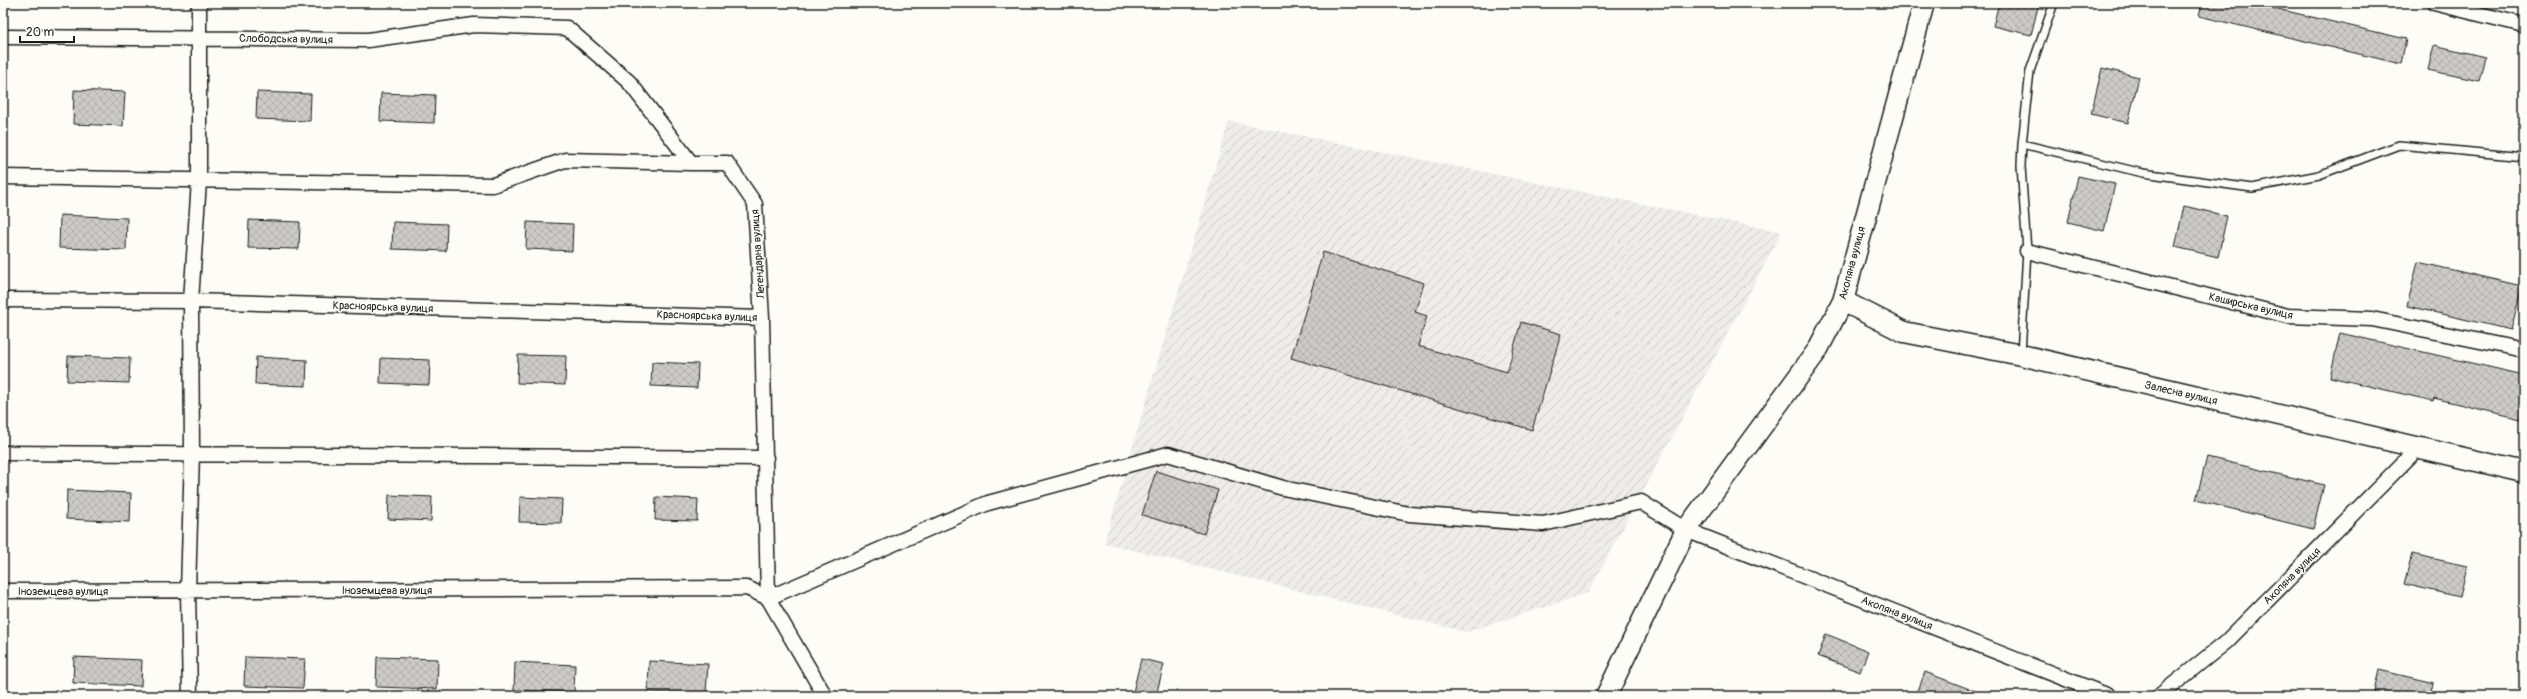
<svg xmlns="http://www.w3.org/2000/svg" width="2527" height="699" viewBox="0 0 2527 699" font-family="Pangolin,sans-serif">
  <defs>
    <pattern id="industrial-furrows" width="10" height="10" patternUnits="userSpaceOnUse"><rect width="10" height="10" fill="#eeede9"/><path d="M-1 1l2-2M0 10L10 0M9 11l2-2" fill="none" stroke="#cccbc7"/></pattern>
    <pattern id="building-cross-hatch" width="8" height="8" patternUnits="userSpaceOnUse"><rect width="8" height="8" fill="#cccbc8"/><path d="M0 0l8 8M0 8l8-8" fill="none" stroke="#afaeab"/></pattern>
  </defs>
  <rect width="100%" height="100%" fill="#fdfcf7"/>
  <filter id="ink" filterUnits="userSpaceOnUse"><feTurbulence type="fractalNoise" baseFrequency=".025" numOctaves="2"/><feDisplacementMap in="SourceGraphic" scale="8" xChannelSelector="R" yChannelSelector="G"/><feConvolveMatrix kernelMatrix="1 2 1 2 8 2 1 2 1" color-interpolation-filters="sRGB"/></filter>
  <g filter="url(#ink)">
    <path fill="url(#industrial-furrows)" d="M 1229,121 L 1782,232 L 1588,593 L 1466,632 L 1104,543 Z"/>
    <path fill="url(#building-cross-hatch)" stroke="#1c1c1c" d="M 1999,3 L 2039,3 L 2031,35 L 1993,26 Z
      M 2202,3 L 2252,3 L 2406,39 L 2401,64 L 2199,16 Z
      M 2434,45 L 2485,57 L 2479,81 L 2428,70 Z
      M 2102,68 L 2139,77 L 2128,123 L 2091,114 Z
      M 74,90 L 125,92 L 123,126 L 73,124 Z
      M 257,92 L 311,94 L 310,121 L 256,119 Z
      M 381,93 L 435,95 L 434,123 L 380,121 Z
      M 2078,176 L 2115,184 L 2104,231 L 2068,222 Z
      M 2184,206 L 2227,216 L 2218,257 L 2175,247 Z
      M 60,215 L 127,218 L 126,250 L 59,248 Z
      M 249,220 L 300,222 L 299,249 L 248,248 Z
      M 393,222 L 447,224 L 446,251 L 392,249 Z
      M 527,222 L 573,224 L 572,251 L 526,249 Z
      M 1323,252 L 1424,283 L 1415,312 L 1427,316 L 1418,346 L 1507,372 L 1521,322 L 1561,334 L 1532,430 L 1291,358 Z
      M 2418,262 L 2522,286 L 2511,330 L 2407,306 Z
      M 2340,333 L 2524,375 L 2524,420 L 2434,398 L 2433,401 L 2330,377 Z
      M 518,355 L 566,356 L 565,385 L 517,383 Z
      M 68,356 L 130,358 L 129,383 L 67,381 Z
      M 256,357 L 307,360 L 306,386 L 255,384 Z
      M 381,358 L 430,360 L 429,385 L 380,383 Z
      M 652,362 L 698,364 L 697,388 L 651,386 Z
      M 2207,457 L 2324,485 L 2313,529 L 2196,500 Z
      M 1156,471 L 1218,490 L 1204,534 L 1142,515 Z
      M 67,490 L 131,493 L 130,522 L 66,519 Z
      M 389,495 L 432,497 L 431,521 L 388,519 Z
      M 520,497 L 562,499 L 561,523 L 519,522 Z
      M 656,497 L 698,499 L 697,521 L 655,520 Z
      M 2412,554 L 2467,566 L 2460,597 L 2404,584 Z
      M 1826,634 L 1868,651 L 1860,672 L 1818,656 Z
      M 74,657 L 142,660 L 141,686 L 73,683 Z
      M 245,657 L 305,659 L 303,688 L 244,686 Z
      M 377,657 L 438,659 L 437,689 L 376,687 Z
      M 1141,659 L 1164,664 L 1156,696 L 1132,696 Z
      M 649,661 L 708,664 L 706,694 L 648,692 Z
      M 515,662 L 575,665 L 574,692 L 514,690 Z
      M 2379,670 L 2434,683 L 2431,696 L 2373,696 Z
      M 1925,672 L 1985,695 L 1985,696 L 1916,696 Z"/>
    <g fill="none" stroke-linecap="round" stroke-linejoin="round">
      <g stroke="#1c1c1c" stroke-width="10">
        <path id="lane" d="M 2022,144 L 2143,173 L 2252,188 L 2319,175 L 2399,145 L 2524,157
          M 2021,354 L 2027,251 L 2021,166 L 2022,144 L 2030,71 L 2054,3"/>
      </g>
      <g stroke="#1c1c1c" stroke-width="17">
        <path id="street" d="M 2434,3 L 2524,25
          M 3,37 L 368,40 L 474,25 L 567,28 L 629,82 L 691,163 L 727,163 L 755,204 L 762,318 L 768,598
          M 3,177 L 493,185 L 565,160 L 691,163
          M 2027,251 L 2288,316 L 2372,319 L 2524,350
          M 3,300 L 191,301 L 762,318
          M 3,453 L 766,458
          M 3,591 L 747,588 L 768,598
          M 768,598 L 988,503 L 1168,454 L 1283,488 L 1409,514 L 1543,524 L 1641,502 L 1686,530 L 2109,696
          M 768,598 L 825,696
          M 190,696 L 188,591 L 192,453 L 191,301 L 199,181 L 199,3
          M 2159,696 L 2226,642 L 2418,448"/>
      </g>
      <g stroke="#1c1c1c" stroke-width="23">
        <path id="secondary" d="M 1843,301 L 1904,332 L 2021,355 L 2524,472
          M 1606,696 L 1686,530 L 1817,351 L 1843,301 L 1924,3"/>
      </g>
      <use href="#lane" stroke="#fdfcf7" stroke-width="7"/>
      <use href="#street" stroke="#fdfcf7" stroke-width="14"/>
      <use href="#secondary" stroke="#fdfcf7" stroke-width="20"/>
    </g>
  </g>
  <g text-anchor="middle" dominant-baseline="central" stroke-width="3" stroke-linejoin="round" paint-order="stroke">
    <g font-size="11" fill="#1c1c1c" stroke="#fdfcf7">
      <text transform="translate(286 39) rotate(1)">Слободська вулиця</text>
      <text transform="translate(758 254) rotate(-94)">Легендарна вулиця</text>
      <text transform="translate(1852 263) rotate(-75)">Акопяна вулиця</text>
      <text transform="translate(2251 306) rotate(13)">Каширська вулиця</text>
      <text transform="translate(383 307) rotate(2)">Красноярська вулиця</text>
      <text transform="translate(707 316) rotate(2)">Красноярська вулиця</text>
      <text transform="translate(2181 393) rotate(13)">Залесна вулиця</text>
      <text transform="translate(2292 576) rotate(-45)">Акопяна вулиця</text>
      <text x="387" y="590">Іноземцева вулиця</text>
      <text x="63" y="591">Іноземцева вулиця</text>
      <text transform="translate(1897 613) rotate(21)">Акопяна вулиця</text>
    </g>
  </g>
  <rect width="2527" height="699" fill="none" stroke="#fdfcf7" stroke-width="16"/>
  <rect x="8" y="8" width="2511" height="683" fill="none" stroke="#1c1c1c" stroke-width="1.5" filter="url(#ink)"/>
  <path d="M20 36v6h54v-6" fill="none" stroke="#1c1c1c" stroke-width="2"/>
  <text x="26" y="36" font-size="12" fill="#1c1c1c" stroke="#fdfcf7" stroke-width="3" paint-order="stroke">20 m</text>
</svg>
